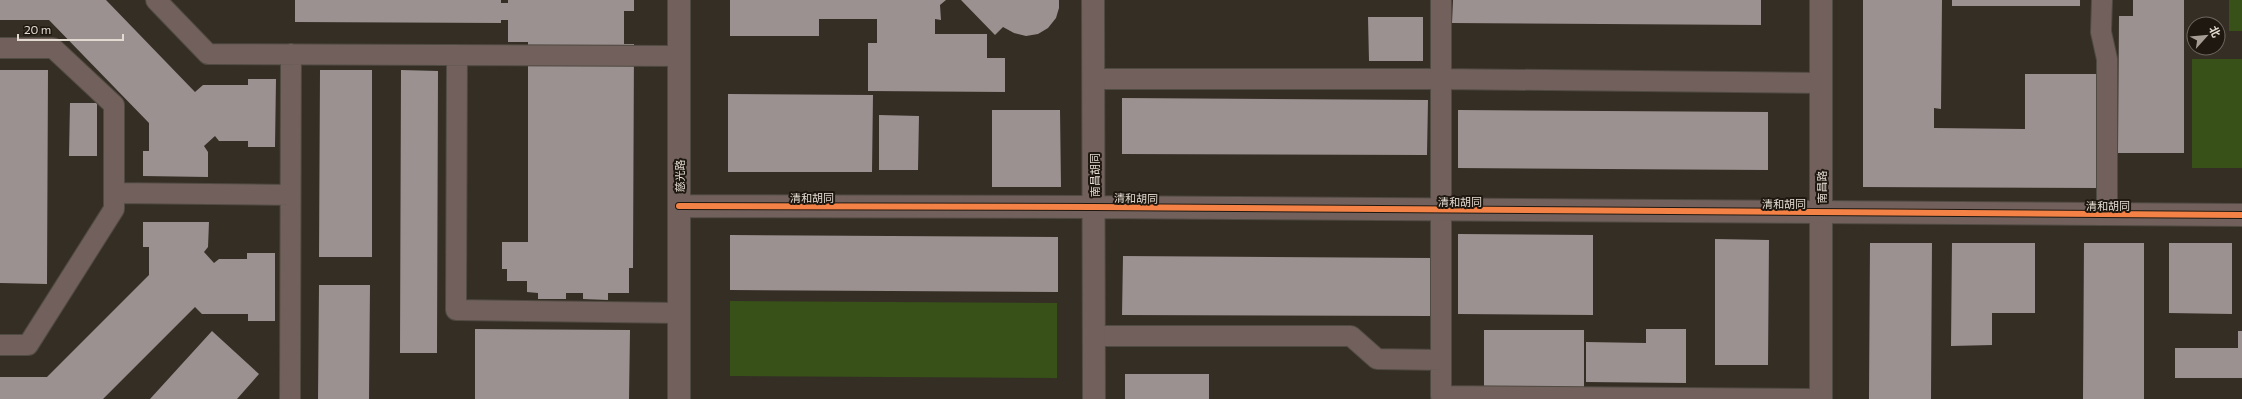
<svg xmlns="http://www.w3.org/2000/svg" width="2242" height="399" viewBox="0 0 2242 399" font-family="Commissioner,'Noto Sans SC',sans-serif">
  <rect width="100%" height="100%" fill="#352e25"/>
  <path fill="#375118" d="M 2229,0 L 2242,0 L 2242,31 L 2229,31 Z
    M 2192,59 L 2242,59 L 2242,168 L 2192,168 Z
    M 730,301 L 1057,303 L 1057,378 L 730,376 Z"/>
  <path fill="#9b9190" d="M 0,0 L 106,0 L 195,92 L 203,85 L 248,85 L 248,79 L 276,79 L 275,147 L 248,147 L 248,141 L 219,141 L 215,136 L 204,146 L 208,152 L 208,177 L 143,176 L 143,151 L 149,151 L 149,123 L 49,20 L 0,20 Z
    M 295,0 L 501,0 L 501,3 L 508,3 L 508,0 L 634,0 L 634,11 L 624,11 L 624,44 L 634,44 L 633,268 L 629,268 L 629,293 L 608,293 L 608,300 L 583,299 L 583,293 L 566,293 L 566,299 L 538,299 L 538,293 L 527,292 L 527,281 L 507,281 L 507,269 L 502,269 L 502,242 L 528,242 L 528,42 L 508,42 L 508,20 L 501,20 L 501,23 L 295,22 Z
    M 730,0 L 946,0 L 940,5 L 941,20 L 935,19 L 935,34 L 987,34 L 987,58 L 1005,58 L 1005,92 L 868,91 L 868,43 L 877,43 L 877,19 L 819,19 L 819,36 L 730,36 Z
    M 961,0 L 1059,0 L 1059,8 L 1056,18 L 1048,28 L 1038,34 L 1026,36 L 1014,33 L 1003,27 L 995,35 Z
    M 1453,0 L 1761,0 L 1761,25 L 1452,23 Z
    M 1863,0 L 1942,0 L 1941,109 L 1934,108 L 1934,128 L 2025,129 L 2025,74 L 2100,74 L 2100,188 L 1863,187 Z
    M 1952,0 L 2080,0 L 2080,6 L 1952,6 Z
    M 2133,0 L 2184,0 L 2184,153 L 2118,153 L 2119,16 L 2133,16 Z
    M 1368,17 L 1423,17 L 1423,61 L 1369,61 Z
    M 0,70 L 48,70 L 47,284 L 0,283 Z
    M 320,70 L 372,70 L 372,257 L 319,257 Z
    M 401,70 L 438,71 L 437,353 L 400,353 Z
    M 728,94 L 873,95 L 872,172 L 728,172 Z
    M 1122,98 L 1428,100 L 1427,155 L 1122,154 Z
    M 70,103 L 97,103 L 97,156 L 69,156 Z
    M 992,110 L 1060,110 L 1061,187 L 992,187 Z
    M 1458,110 L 1768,112 L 1768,170 L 1458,168 Z
    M 879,115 L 919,116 L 918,170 L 879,170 Z
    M 143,222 L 209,222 L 208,247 L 204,252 L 214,263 L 219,259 L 247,259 L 247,253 L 275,253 L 275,321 L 248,321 L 248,314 L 202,314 L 195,307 L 103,399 L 0,399 L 0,377 L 47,377 L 149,275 L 149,247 L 143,247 Z
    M 1458,234 L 1593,235 L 1593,315 L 1458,314 Z
    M 730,235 L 1058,237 L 1058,292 L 730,290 Z
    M 1715,239 L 1769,240 L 1768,365 L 1715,365 Z
    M 1870,243 L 1932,243 L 1931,399 L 1869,399 Z
    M 1952,243 L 2035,243 L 2035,313 L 1992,313 L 1992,345 L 1951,346 Z
    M 2084,243 L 2144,243 L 2144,399 L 2083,399 Z
    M 2169,243 L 2232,243 L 2232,314 L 2169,313 Z
    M 1123,256 L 1431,258 L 1431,316 L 1122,315 Z
    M 319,285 L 370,285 L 369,399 L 318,399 Z
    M 475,329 L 630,330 L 629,399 L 475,399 Z
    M 1646,329 L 1686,329 L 1686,383 L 1586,382 L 1586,342 L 1646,343 Z
    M 1484,330 L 1584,330 L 1584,388 L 1484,388 Z
    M 212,331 L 259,374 L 237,399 L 150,399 Z
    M 2238,331 L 2242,331 L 2242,378 L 2175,378 L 2175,348 L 2238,348 Z
    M 1125,374 L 1209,374 L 1209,399 L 1125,399 Z"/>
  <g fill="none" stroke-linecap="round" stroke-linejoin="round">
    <g stroke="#4f4a42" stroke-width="22">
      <path id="service" d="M 156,0 L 208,54 L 679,56
        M 1441,0 L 1441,396 L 1809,399
        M 2102,0 L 2101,32 L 2107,59 L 2107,215
        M 0,48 L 53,48 L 114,105 L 114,209 L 28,345 L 0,345
        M 457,55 L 456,310 L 679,313
        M 1093,79 L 1441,79 L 1821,83
        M 114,193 L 290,195
        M 1094,336 L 1351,336 L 1377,359 L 1441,360
        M 290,399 L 291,54"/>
    </g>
    <g stroke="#4f4a42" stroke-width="24">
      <path id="minor" d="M 1093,0 L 1094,399
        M 679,206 L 1094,207 L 2242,215
        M 679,399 L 679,0"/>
    </g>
    <g stroke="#4f4a42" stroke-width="24">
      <path id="tertiary" d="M 1821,0 L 1821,399"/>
    </g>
    <use href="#service" stroke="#71605b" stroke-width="20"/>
    <use href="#minor" stroke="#71605b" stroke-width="22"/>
    <use href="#tertiary" stroke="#71605b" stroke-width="22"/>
    <g stroke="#1e1811" stroke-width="8">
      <path id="cycleway" d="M 679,206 L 1094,207 L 2242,215"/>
    </g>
    <use href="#cycleway" stroke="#f48246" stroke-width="6"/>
  </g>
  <g text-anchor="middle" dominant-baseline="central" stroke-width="4" stroke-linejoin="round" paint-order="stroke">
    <g font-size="11" fill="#e3dbd1" stroke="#1e1811">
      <text transform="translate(1094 175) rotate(-90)">南昌胡同</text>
      <text transform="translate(679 176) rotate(-90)">慈光路</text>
      <text transform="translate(1821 187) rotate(-90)">南昌路</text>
      <text x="812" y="197">清和胡同</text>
      <text transform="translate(1136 198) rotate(1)">清和胡同</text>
      <text x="1460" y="201">清和胡同</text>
      <text x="1784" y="203">清和胡同</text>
      <text x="2108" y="205">清和胡同</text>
    </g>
  </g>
  <g transform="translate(2206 36) rotate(63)"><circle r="19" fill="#1e1811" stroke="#6d665e"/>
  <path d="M0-3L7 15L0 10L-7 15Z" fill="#a69e95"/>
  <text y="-6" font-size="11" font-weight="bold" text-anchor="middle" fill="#e3dbd1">北</text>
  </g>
  <path d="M18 34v6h105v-6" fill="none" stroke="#e3dbd1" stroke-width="2"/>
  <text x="24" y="34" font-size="12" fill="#e3dbd1" stroke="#1e1811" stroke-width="3" paint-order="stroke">20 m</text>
</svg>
